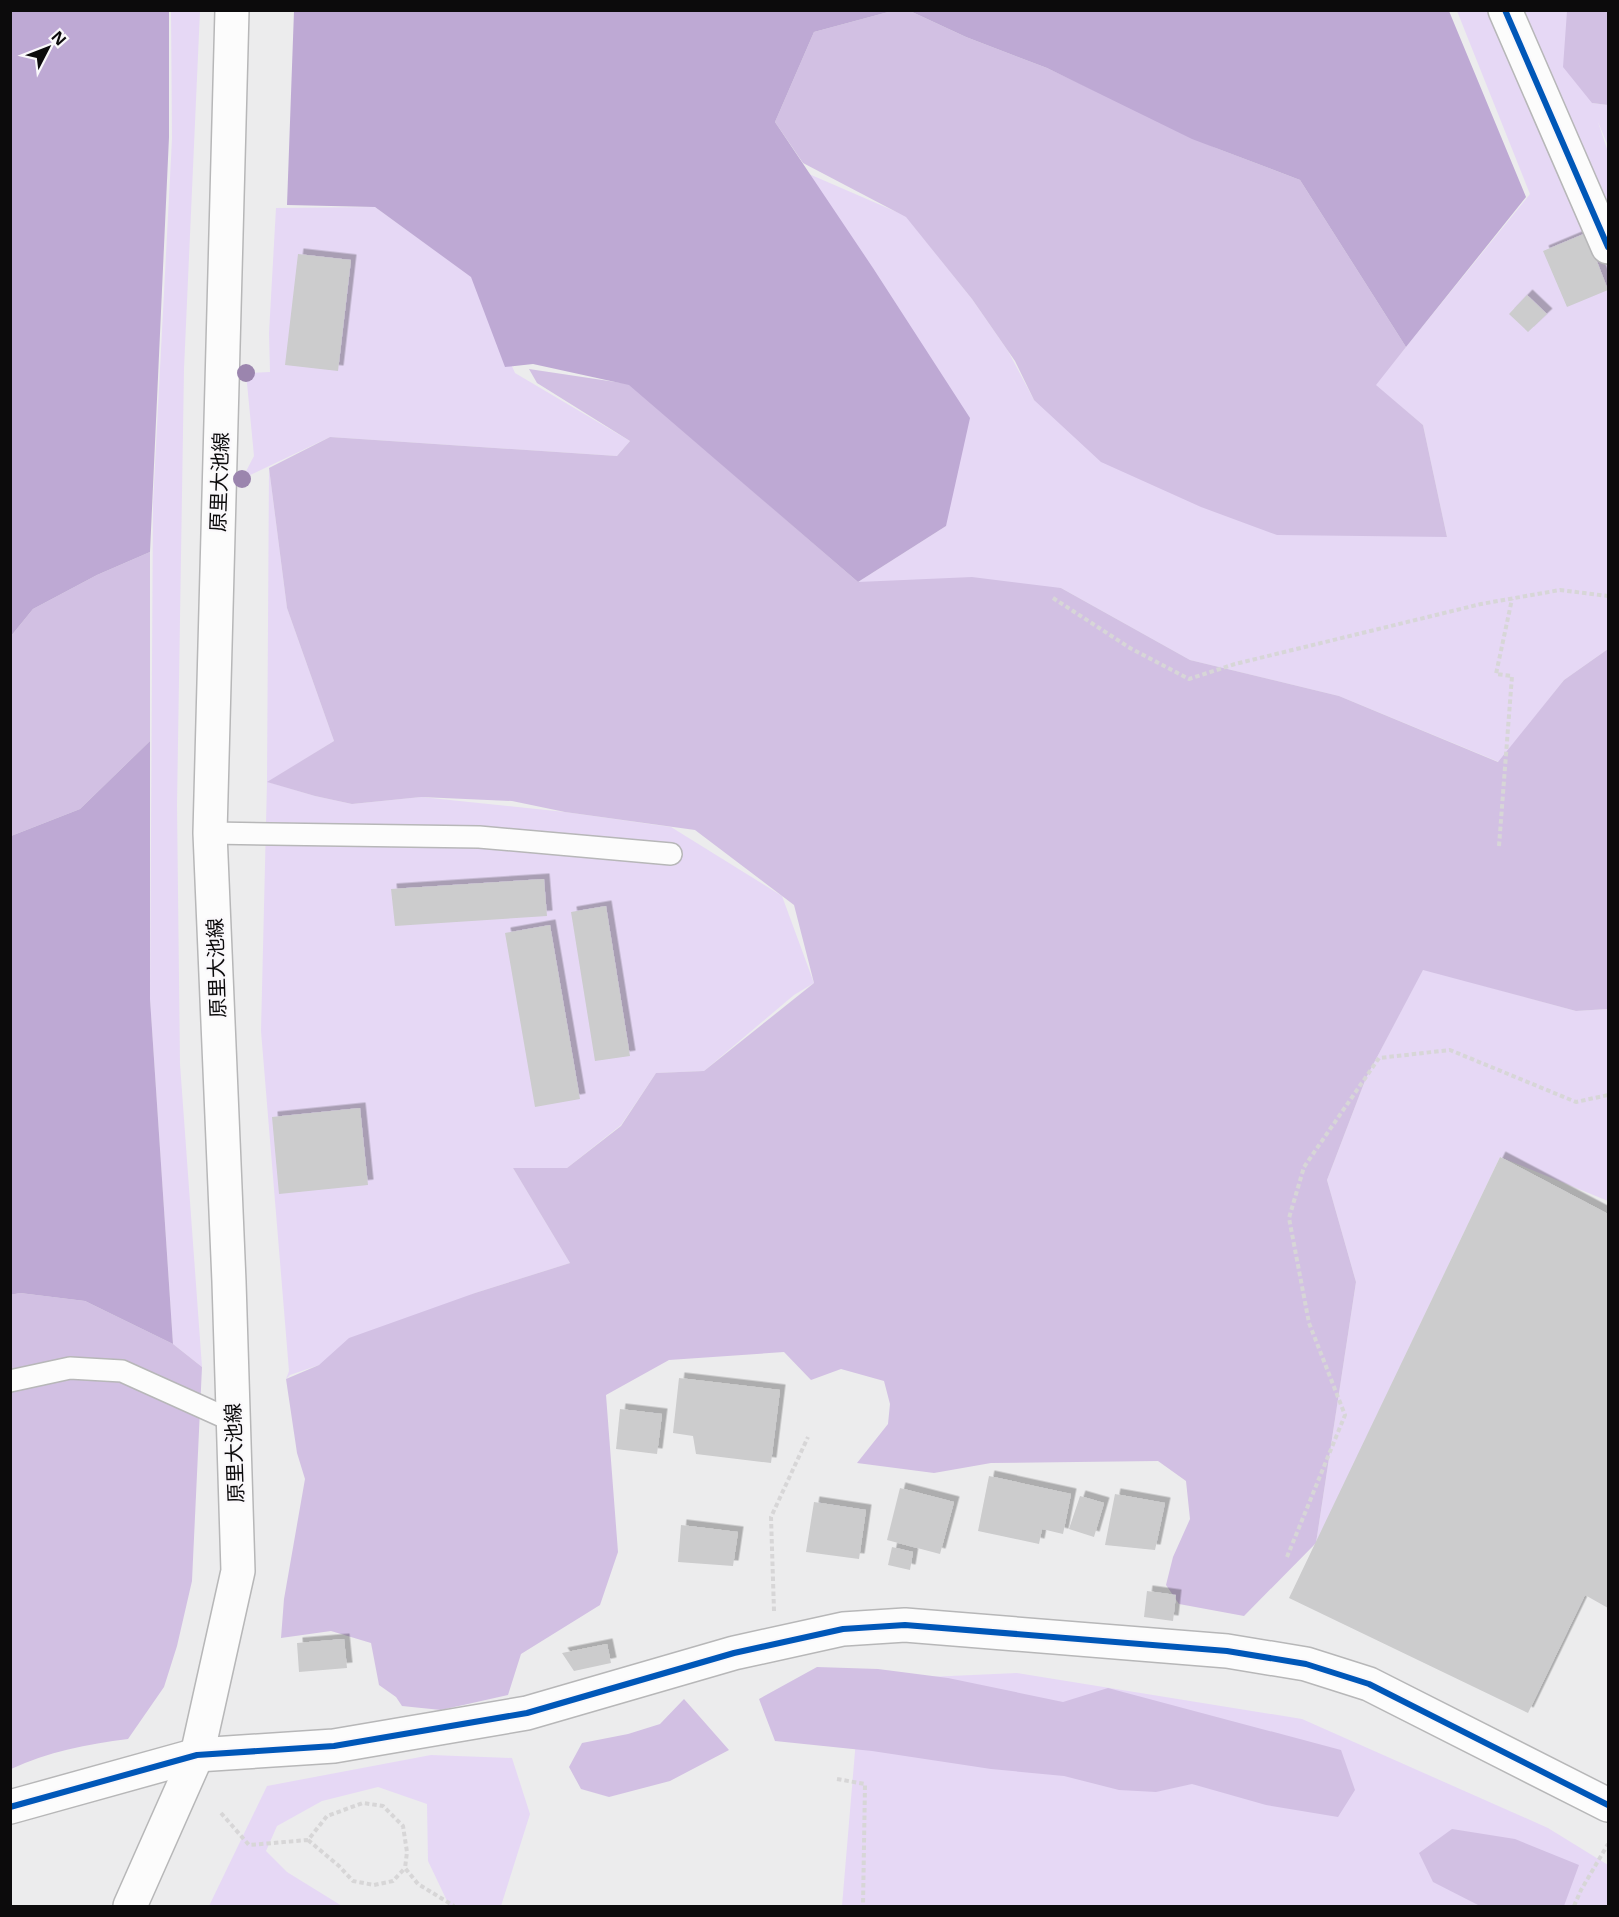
<svg xmlns="http://www.w3.org/2000/svg" width="1619" height="1917" viewBox="0 0 1619 1917" font-family="'Noto Sans','Noto Sans JP',sans-serif">
  <defs>
    <filter id="shadow"><feDropShadow dx="5.5" dy="-5.5" stdDeviation="0" flood-color="#0004"/></filter>
  </defs>
  <rect width="100%" height="100%" fill="#ececed"/>
  <path fill="#e6d8f5" d="M 171,11 L 200,11 L 184,369 L 177,805 L 180,1064 L 202,1367 L 173,1344 L 150,999 L 153,503 L 172,139 Z
    M 1457,11 L 1581,11 L 1592,103 L 1608,105 L 1608,146 L 1598,122 L 1608,152 L 1608,649 L 1564,680 L 1499,762 L 1339,696 L 1190,660 L 1061,588 L 858,582 L 946,526 L 809,174 L 906,216 L 972,299 L 1008,351 L 1034,400 L 1447,537 L 1423,425 L 1375,385 L 1530,194 Z
    M 375,207 L 472,277 L 515,373 L 630,441 L 617,456 L 330,437 L 242,479 L 254,456 L 246,373 L 270,372 L 269,333 L 276,208 Z
    M 269,468 L 287,608 L 334,741 L 268,782 L 315,796 L 352,804 L 421,797 L 565,812 L 671,827 L 782,896 L 814,983 L 794,995 L 704,1071 L 656,1073 L 621,1125 L 567,1168 L 513,1168 L 570,1263 L 475,1293 L 319,1365 L 290,1375 L 286,1379 L 289,1371 L 261,1031 L 267,782 Z
    M 1423,969 L 1576,1011 L 1608,1009 L 1608,1201 L 1500,1157 L 1316,1543 L 1356,1282 L 1327,1180 L 1366,1078 Z
    M 1017,1673 L 1302,1719 L 1548,1828 L 1608,1865 L 1608,1906 L 842,1906 L 861,1680 Z
    M 431,1755 L 512,1758 L 530,1814 L 501,1906 L 449,1905 L 428,1861 L 427,1804 L 378,1787 L 322,1801 L 277,1826 L 266,1851 L 287,1872 L 342,1906 L 209,1906 L 267,1786 Z"/>
  <path fill="#d2c0e3" d="M 892,11 L 910,11 L 966,37 L 1047,68 L 1216,148 L 1300,180 L 1406,347 L 1376,385 L 1423,425 L 1447,537 L 1277,535 L 1201,507 L 1101,462 L 1034,400 L 1015,361 L 972,299 L 906,217 L 803,163 L 775,122 L 814,32 Z
    M 1567,11 L 1608,11 L 1608,105 L 1592,103 L 1563,67 Z
    M 529,369 L 629,384 L 858,582 L 972,577 L 1061,588 L 1190,660 L 1339,696 L 1498,762 L 1564,680 L 1608,649 L 1608,1009 L 1576,1011 L 1423,970 L 1366,1078 L 1327,1180 L 1356,1282 L 1316,1543 L 1244,1616 L 1179,1604 L 1166,1585 L 1173,1557 L 1190,1519 L 1186,1481 L 1158,1461 L 991,1463 L 934,1473 L 857,1463 L 888,1424 L 890,1404 L 884,1381 L 841,1369 L 811,1380 L 784,1352 L 669,1360 L 606,1395 L 618,1552 L 600,1605 L 521,1654 L 508,1695 L 441,1710 L 402,1706 L 396,1697 L 379,1685 L 371,1643 L 331,1631 L 281,1638 L 284,1599 L 305,1479 L 297,1453 L 286,1379 L 319,1365 L 349,1338 L 475,1293 L 570,1263 L 513,1168 L 567,1168 L 621,1126 L 656,1073 L 704,1071 L 814,983 L 794,905 L 695,830 L 565,812 L 512,801 L 421,797 L 352,804 L 315,796 L 267,782 L 334,741 L 287,608 L 269,468 L 330,437 L 617,456 L 630,441 L 537,383 Z
    M 150,552 L 150,741 L 80,809 L 11,836 L 11,636 L 33,609 L 97,575 Z
    M 20,1293 L 85,1301 L 173,1344 L 202,1367 L 192,1581 L 177,1646 L 164,1687 L 128,1739 C 87,1744 48,1752 11,1769 L 10,1295 Z
    M 817,1667 L 878,1669 L 948,1678 L 1063,1702 L 1108,1688 L 1341,1750 L 1355,1790 L 1338,1817 L 1266,1805 L 1192,1784 L 1156,1792 L 1119,1790 L 1064,1776 L 991,1769 L 872,1751 L 775,1741 L 759,1699 Z
    M 684,1699 L 729,1750 L 670,1781 L 609,1797 L 581,1789 L 569,1767 L 582,1743 L 628,1734 L 660,1724 Z
    M 1452,1829 L 1515,1839 L 1579,1865 L 1564,1906 L 1480,1906 L 1433,1882 L 1419,1853 Z"/>
  <path fill="#bea9d4" d="M 11,10 L 169,11 L 169,137 L 150,552 L 97,575 L 33,609 L 11,636 Z
    M 294,11 L 892,11 L 814,32 L 775,122 L 873,268 L 970,418 L 946,526 L 858,582 L 629,385 L 533,364 L 505,367 L 471,277 L 375,207 L 287,205 Z
    M 910,11 L 1449,11 L 1526,197 L 1406,347 L 1300,180 L 1192,139 L 1047,68 L 966,37 Z
    M 150,741 L 150,999 L 173,1344 L 85,1301 L 20,1293 L 10,1295 L 11,836 L 80,809 Z"/>
  <path fill="#cccccd" filter="url(#shadow)" d="M 1586,233 L 1608,290 L 1567,307 L 1543,251 Z
    M 298,254 L 351,260 L 338,371 L 285,365 Z
    M 1527,295 L 1547,314 L 1528,332 L 1509,314 Z
    M 544,879 L 547,916 L 395,926 L 391,889 Z
    M 606,906 L 630,1056 L 595,1061 L 571,912 Z
    M 550,925 L 580,1099 L 535,1107 L 505,933 Z
    M 360,1108 L 368,1185 L 279,1194 L 272,1117 Z
    M 1500,1157 L 1608,1214 L 1608,1608 L 1585,1595 L 1528,1713 L 1289,1598 Z
    M 679,1378 L 780,1390 L 771,1463 L 696,1454 L 693,1436 L 673,1433 Z
    M 620,1409 L 662,1414 L 657,1454 L 616,1449 Z
    M 989,1476 L 1071,1494 L 1063,1534 L 1042,1529 L 1039,1544 L 978,1531 Z
    M 900,1488 L 954,1502 L 940,1554 L 887,1540 Z
    M 1115,1494 L 1165,1503 L 1155,1550 L 1105,1545 Z
    M 1080,1496 L 1104,1503 L 1094,1537 L 1069,1529 Z
    M 814,1502 L 866,1510 L 859,1559 L 806,1552 Z
    M 681,1525 L 738,1532 L 733,1566 L 678,1562 Z
    M 892,1547 L 913,1552 L 910,1570 L 888,1565 Z
    M 1147,1591 L 1176,1595 L 1173,1621 L 1144,1617 Z
    M 344,1639 L 347,1668 L 299,1672 L 297,1643 Z
    M 607,1644 L 611,1663 L 574,1671 L 562,1653 Z"/>
  <g fill="none" stroke-linecap="round" stroke-linejoin="round">
    <g stroke="#b7b7b8" stroke-width="24">
      <path id="lane" d="M 210,833 L 479,837 L 671,854
        M 10,1381 L 70,1368 L 122,1371 L 233,1421"/>
    </g>
    <g stroke="#b7b7b8" stroke-width="36">
      <path id="street" d="M 1505,10 L 1608,247
        M 10,1807 L 197,1755 L 334,1746 L 527,1713 L 734,1653 L 843,1629 L 905,1625 L 1227,1651 L 1306,1664 L 1369,1684 L 1608,1805"/>
    </g>
    <g stroke="#b7b7b8" stroke-width="36">
      <path id="secondary" d="M 130,1906 L 197,1755 L 238,1571 L 229,1282 L 210,833 L 232,10"/>
    </g>
    <path stroke="#d7d6d7" stroke-width="4" stroke-dasharray="4.5 3" stroke-linecap="butt" d="M 1053,598 L 1130,648 L 1189,679 L 1235,664 L 1481,604 L 1560,590 L 1608,596
      M 1499,846 L 1512,676 L 1496,674 L 1512,599
      M 1287,1557 L 1345,1415 L 1309,1323 L 1289,1218 L 1304,1167 L 1379,1058 L 1450,1050 L 1576,1102 L 1608,1095
      M 774,1611 L 771,1517 L 808,1437
      M 837,1779 L 865,1784 L 863,1906
      M 221,1813 L 249,1845 L 308,1840 L 327,1816 L 363,1803 L 383,1806 L 403,1826 L 407,1852 L 405,1868 L 418,1884 L 454,1906
      M 308,1840 L 339,1866 L 353,1881 L 374,1885 L 393,1881 L 405,1868
      M 1574,1906 L 1581,1890 L 1608,1844"/>
    <use href="#lane" stroke="#fcfcfc" stroke-width="21"/>
    <use href="#street" stroke="#fcfcfc" stroke-width="33"/>
    <use href="#secondary" stroke="#fcfcfc" stroke-width="33"/>
    <g stroke="#faf8fb" stroke-width="10">
      <path id="cycleway" d="M 1505,10 L 1608,247
        M 10,1807 L 197,1755 L 334,1746 L 527,1713 L 734,1653 L 843,1629 L 905,1625 L 1227,1651 L 1306,1664 L 1369,1684 L 1608,1805"/>
    </g>
    <use href="#cycleway" stroke="#0057b8" stroke-width="6"/>
  </g>
  <g fill="#9b85ae">
    <circle cx="246" cy="373" r="9"/>
    <circle cx="242" cy="479" r="9"/>
  </g>
  <g text-anchor="middle" dominant-baseline="central" stroke-width="4.5" stroke-linejoin="round" paint-order="stroke">
    <g font-size="20" fill="#0c0b0c" stroke="#faf8fb">
      <text transform="translate(219 482) rotate(-88)">原里大池線</text>
      <text transform="translate(216 968) rotate(-92)">原里大池線</text>
      <text transform="translate(234 1453) rotate(-92)">原里大池線</text>
    </g>
  </g>
  <rect width="1619" height="1917" fill="none" stroke="#0c0b0c" stroke-width="24"/>
  <g transform="translate(48 48) rotate(48)" stroke="#faf8fb" stroke-width="4.5" paint-order="stroke">
  <path d="M0-4.5L10 22L0 15L-10 22Z" fill="#0c0b0c"/>
  <text y="-9" font-size="16" font-weight="bold" text-anchor="middle" fill="#0c0b0c">N</text>
  </g>
</svg>
